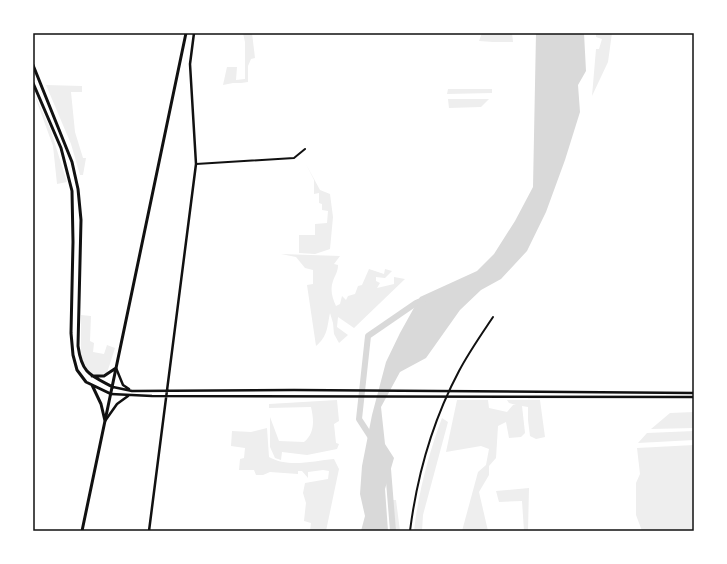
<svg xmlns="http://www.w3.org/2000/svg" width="727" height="564" viewBox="0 0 727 564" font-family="Commissioner,sans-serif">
  <rect width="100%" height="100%" fill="#fff"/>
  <path fill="#eee" d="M 243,33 L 252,33 L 255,58 L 251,59 L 248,66 L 248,82 L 241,83 L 233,83 L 223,85 L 227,67 L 237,67 L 236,80 L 245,79 L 245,42 Z
    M 482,33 L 512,33 L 513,42 L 493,42 L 479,41 Z
    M 596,33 L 612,33 L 608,62 L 592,96 L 596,49 L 599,49 L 602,39 L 596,37 Z
    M 46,85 L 82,86 L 82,92 L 71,92 L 75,132 L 83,158 L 86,158 L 83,175 L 80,175 L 71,144 Z
    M 448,89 L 492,89 L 492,93 L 447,94 Z
    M 33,91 L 50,128 L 67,182 L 57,184 L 53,146 Z
    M 448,99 L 489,99 L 481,107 L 449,108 Z
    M 306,164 L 320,190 L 330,194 L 333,217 L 330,249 L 315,254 L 299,253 L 299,235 L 315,235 L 315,224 L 327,223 L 328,211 L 322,210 L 322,204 L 319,203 L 319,193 L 314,194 L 314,180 Z
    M 281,254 L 340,256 L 334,264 L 338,265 C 338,272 335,275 333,281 C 330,290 332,297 336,306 L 340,304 L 342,296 L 346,300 L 348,296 L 355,294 L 358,286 L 362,285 L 369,269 L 384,274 L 385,269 L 392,271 L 385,278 L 376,277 L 376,281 L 380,283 L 377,288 L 394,284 L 394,277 L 405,279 L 354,328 L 338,317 L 337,327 L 348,335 L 339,343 L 334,334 L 333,323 L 330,313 C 327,327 328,336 316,346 L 307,285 L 313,284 L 313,270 L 305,268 L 296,257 Z
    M 81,315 L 91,316 L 90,341 L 94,343 L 93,352 L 104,354 L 107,345 L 115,348 L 107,373 L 97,375 L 89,372 L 81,357 Z
    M 337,400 L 339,421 L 334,424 L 336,443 L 339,444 L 337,449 L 307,455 L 282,452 L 281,460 L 275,458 L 270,447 L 270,417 L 279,441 L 304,442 C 315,433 314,420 311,407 L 269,408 L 269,404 Z
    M 457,400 L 488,400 L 489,408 L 507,412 L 513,405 L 516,405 L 509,403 L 507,400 L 540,400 L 545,437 L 536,439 L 530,436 L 528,420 L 528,407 L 522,406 L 525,433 L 521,437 L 509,438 L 506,422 L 498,426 L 496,458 L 489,466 L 489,475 L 479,492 L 488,531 L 462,531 L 478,472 L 486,465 L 489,449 L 481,446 L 446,452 Z
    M 694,412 L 694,428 L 651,429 L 670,413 Z
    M 442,418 L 448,422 L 423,515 L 422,531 L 414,531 C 418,494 429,452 442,418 Z
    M 267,428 L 269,457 C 288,468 313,461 334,459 L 339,469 L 326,531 L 310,531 L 311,523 L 304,521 L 306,503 L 303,493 L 305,483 L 328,479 L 329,471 L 323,470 L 308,472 L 308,478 L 302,471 L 298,471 L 298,474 L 270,472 L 263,475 L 256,475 L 254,470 L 239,470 L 240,459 L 244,458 L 245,448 L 231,446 L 232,431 L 251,432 Z
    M 694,431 L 694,440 L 638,443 L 647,433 Z
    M 694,445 L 694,499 L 692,528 L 694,528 L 694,531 L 642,531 L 636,515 L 636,483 L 640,474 L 637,448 Z
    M 529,488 L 528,531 L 524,531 L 522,501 L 499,502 L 496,491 Z
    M 391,500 L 396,500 L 400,531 L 395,531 Z"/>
  <path fill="#d9d9d9" d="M 536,33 L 584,33 L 586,71 L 578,85 L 580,112 L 565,160 L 546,212 L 527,251 L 501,279 L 481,290 L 460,310 L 426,358 L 400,372 L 381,407 L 385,444 L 394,458 L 385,489 L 388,531 L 361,531 L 365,516 L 360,494 L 362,466 L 372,415 L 386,362 L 400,333 L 420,297 L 477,271 L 494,254 L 515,221 L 533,187 Z"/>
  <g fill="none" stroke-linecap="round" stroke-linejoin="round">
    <path stroke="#d9d9d9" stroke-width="6" d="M 372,439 L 359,419 L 368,336 L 416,303 L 423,300
      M 388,469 L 393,531"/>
    <path stroke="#111" stroke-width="2" d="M 196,164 L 294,158 L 305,149"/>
    <path stroke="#111" stroke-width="2" d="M 410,531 C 417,476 433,420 459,371 C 469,352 481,335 493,317"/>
    <path stroke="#111" stroke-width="2.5" d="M 116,368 L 123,385 L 129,389
      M 113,387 L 132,391 L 294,390 L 694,393
      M 111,394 L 152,396 L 694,397
      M 105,421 L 117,404 L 128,396
      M 149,531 L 196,164 L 190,64 L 194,33"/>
    <path stroke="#111" stroke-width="3" d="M 33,65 L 72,162 L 78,189 L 81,220 L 78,346 C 82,374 90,375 113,387
      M 33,83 L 61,148 L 72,191 L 73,242 L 71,333 L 73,355 L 77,370 L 86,382 L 111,394
      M 92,376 L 104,376 L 116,368
      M 92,385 L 101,404 L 105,421
      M 82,531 L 186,33"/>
  </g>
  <rect width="727" height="564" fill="none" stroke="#ffffff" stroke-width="68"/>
  <rect x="34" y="34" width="659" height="496" fill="none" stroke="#111" stroke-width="1.5"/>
</svg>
